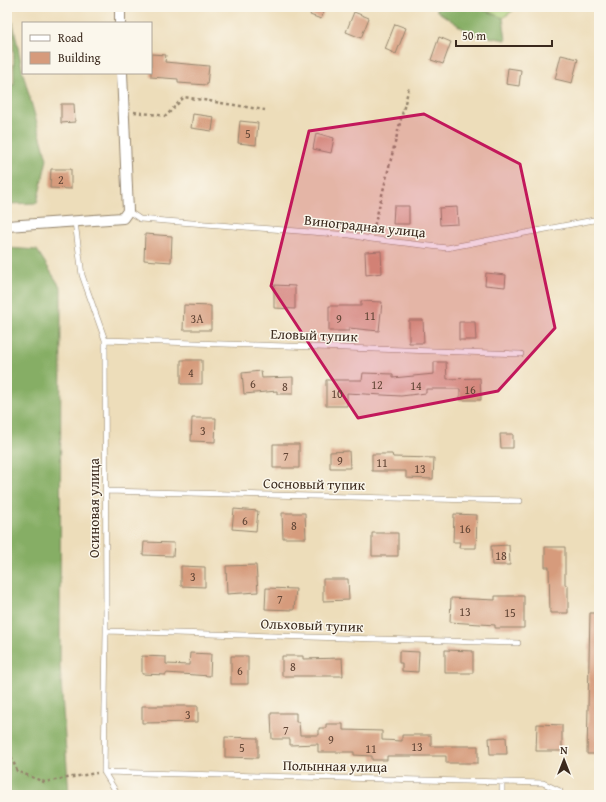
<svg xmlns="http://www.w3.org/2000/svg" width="606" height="802" viewBox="0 0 606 802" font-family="'Gentium Book Plus',serif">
  <rect width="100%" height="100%" fill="#fbf7ec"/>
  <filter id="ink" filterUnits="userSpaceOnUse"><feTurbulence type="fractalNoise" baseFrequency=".025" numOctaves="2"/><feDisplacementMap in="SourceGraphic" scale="8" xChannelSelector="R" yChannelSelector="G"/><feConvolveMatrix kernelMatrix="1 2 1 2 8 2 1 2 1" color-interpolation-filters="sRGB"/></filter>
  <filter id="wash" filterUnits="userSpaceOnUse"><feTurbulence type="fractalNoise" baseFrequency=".012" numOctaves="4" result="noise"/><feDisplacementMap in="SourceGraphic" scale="16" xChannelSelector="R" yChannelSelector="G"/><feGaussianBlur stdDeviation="0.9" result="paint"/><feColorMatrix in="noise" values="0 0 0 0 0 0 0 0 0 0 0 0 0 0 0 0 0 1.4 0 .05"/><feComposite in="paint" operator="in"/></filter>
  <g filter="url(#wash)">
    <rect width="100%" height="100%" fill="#edddba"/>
    <path fill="#a8ca73" stroke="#727a48" d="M 477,7 L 518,7 L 503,18 Z"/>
    <path fill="#86ae65" stroke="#606c42" d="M 436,7 L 477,7 L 503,18 L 506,40 L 471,34 L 437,11 Z
      M 13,22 L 23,73 L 47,159 L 37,203 L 7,204 L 7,77 L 14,86 Z
      M 7,248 L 37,250 L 61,288 L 60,667 L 69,795 L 7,795 Z"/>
    <g id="blocks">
      <path fill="#d69b7c" d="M 313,7 L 326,7 L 321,19 L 310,15 Z
        M 354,12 L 369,18 L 361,38 L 346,32 Z
        M 395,24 L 406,28 L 396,54 L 385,49 Z
        M 439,37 L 451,42 L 443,64 L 431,60 Z
        M 151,54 L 166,55 L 165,62 L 209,66 L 207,85 L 178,83 L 178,79 L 151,77 Z
        M 561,55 L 578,59 L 572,83 L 555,79 Z
        M 508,68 L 521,70 L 519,86 L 506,84 Z
        M 61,104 L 74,104 L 75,122 L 61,123 Z
        M 193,114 L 214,117 L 212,131 L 191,128 Z
        M 240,121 L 258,123 L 256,145 L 238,143 Z
        M 316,133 L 334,138 L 331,153 L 313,149 Z
        M 51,169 L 71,169 L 71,189 L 50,188 Z
        M 394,206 L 409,206 L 409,224 L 393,224 Z
        M 457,207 L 458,224 L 440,225 L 439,208 Z
        M 145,234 L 172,236 L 171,262 L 144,260 Z
        M 381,251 L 382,273 L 366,275 L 365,252 Z
        M 486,273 L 506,275 L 505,287 L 485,285 Z
        M 274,285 L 295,286 L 295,309 L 274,308 Z
        M 361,301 L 382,302 L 379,331 L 349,328 L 349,331 L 329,331 L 329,306 L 361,306 Z
        M 184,305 L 211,306 L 211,330 L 183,330 Z
        M 409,320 L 423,320 L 424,343 L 409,343 Z
        M 459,322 L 475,322 L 476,340 L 459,340 Z
        M 181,360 L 202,360 L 202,384 L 181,384 Z
        M 434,362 L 446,362 L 447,379 L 480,378 L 481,400 L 460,400 L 460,389 L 426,389 L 426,393 L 401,396 L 347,393 L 347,406 L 326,406 L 326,380 L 362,380 L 363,373 L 393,374 L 393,378 L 434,374 Z
        M 261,371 L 262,378 L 293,377 L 293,394 L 277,394 L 277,391 L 244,394 L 242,373 Z
        M 192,418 L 216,418 L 215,442 L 191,441 Z
        M 500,434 L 513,434 L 513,448 L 501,448 Z
        M 273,444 L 299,444 L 299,468 L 273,468 Z
        M 349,451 L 350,468 L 330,468 L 330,452 Z
        M 372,454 L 392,454 L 393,457 L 434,458 L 433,479 L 406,478 L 406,471 L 372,471 Z
        M 234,509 L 258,511 L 256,531 L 232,529 Z
        M 282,513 L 305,513 L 306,538 L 283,538 Z
        M 454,514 L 477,515 L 476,548 L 459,548 L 460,542 L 453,542 Z
        M 372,533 L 398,533 L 398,556 L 372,556 Z
        M 144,542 L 174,543 L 173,556 L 143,555 Z
        M 509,545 L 510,565 L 492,565 L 491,546 Z
        M 545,547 L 565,547 L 565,585 L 568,585 L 568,613 L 550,613 L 549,567 L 545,567 Z
        M 256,565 L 258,592 L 227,594 L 226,566 Z
        M 181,566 L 205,567 L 205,587 L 181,586 Z
        M 323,579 L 348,579 L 349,600 L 323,601 Z
        M 266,588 L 296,589 L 294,610 L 265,609 Z
        M 495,596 L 524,596 L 524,628 L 495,628 L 495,625 L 450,622 L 451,598 L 495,600 Z
        M 590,613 L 599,613 L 599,754 L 587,754 Z
        M 445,650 L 473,651 L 473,673 L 445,673 Z
        M 399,651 L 419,652 L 418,672 L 402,671 L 402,663 L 399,663 Z
        M 190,653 L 211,654 L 210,676 L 166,673 L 166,675 L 142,674 L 142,656 L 166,657 L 166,664 L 189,665 Z
        M 231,656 L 248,656 L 248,684 L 231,684 Z
        M 282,656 L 303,656 L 303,659 L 342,658 L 343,676 L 282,676 Z
        M 142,706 L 198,706 L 198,722 L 142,723 Z
        M 271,713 L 296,713 L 296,722 L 299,722 L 300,735 L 319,735 L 319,728 L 326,728 L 326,724 L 343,724 L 343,730 L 382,731 L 382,740 L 402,741 L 402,735 L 431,735 L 431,746 L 478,746 L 478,763 L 446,763 L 446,756 L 387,756 L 387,760 L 372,760 L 372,756 L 354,755 L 354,752 L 318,752 L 318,744 L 290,745 L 290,739 L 272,739 Z
        M 537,724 L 562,725 L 562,751 L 536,751 Z
        M 225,737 L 258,738 L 258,758 L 225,757 Z
        M 506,737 L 507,754 L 490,754 L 489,738 Z"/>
    </g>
  </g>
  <g filter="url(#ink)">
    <use href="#blocks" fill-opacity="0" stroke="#94846c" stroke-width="1"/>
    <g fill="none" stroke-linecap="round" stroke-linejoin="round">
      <g stroke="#94846c" stroke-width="6">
        <path id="lane" d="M 128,211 L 140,219 L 350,235 L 371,239 L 447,248 L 599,219
          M 75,222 L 82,275 L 105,340 L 106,631 L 104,772 L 118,795
          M 105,340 L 521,354
          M 106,491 L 520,501
          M 106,631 L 518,643
          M 104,772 L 543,783 L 560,791 L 560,795
          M 502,795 L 502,782"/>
      </g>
      <g stroke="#94846c" stroke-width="12">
        <path id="street" d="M 120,7 L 120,23
          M 7,226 L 123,218 L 128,211 L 122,73"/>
      </g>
      <path stroke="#94846c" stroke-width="2.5" stroke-dasharray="3 3" stroke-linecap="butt" d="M 134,112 L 166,116 L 184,97 L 265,110
        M 373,231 L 409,87
        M 7,746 L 17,771 L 44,782 L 97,773"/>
      <use href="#lane" stroke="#fff" stroke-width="5"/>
      <use href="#street" stroke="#fff" stroke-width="10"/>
    </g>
  </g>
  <path fill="#c2185b" fill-opacity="0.2" stroke="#c2185b" stroke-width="3" stroke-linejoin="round" d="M 424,114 L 520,164 L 555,328 L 498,391 L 358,418 L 271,286 L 309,131 Z"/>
  <g text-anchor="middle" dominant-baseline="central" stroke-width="3" stroke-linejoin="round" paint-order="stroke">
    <g font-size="12" fill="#624636">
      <text x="248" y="133">5</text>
      <text x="61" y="179">2</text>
      <text x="370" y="315">11</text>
      <text x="197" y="318">3А</text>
      <text x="339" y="318">9</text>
      <text x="191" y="372">4</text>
      <text x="253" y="383">6</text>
      <text x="377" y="384">12</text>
      <text x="416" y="385">14</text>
      <text x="285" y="386">8</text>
      <text x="470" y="389">16</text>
      <text x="337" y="393">10</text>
      <text x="203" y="430">3</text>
      <text x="286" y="456">7</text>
      <text x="340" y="460">9</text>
      <text x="382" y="462">11</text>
      <text x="420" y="468">13</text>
      <text x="245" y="520">6</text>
      <text x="294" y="525">8</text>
      <text x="465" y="528">16</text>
      <text x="501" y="555">18</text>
      <text x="193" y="576">3</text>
      <text x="280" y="599">7</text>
      <text x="465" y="611">13</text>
      <text x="510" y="612">15</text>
      <text x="293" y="666">8</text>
      <text x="240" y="670">6</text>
      <text x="188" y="714">3</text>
      <text x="286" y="730">7</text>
      <text x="331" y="739">9</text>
      <text x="417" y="746">13</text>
      <text x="242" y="747">5</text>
      <text x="371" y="748">11</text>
    </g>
    <g font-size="14" fill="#3b2a1e" stroke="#fbf7ec">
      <text transform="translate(365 226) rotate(6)">Виноградная улица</text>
      <text transform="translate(314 335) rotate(2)">Еловый тупик</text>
      <text transform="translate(314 484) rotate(1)">Сосновый тупик</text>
      <text transform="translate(94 508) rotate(-90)">Осиновая улица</text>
      <text transform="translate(312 625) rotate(2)">Ольховый тупик</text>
      <text transform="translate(335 766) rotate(1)">Полынная улица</text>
    </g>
  </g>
  <rect width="606" height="802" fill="none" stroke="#fbf7ec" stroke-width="24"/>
  <rect x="22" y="22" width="130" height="52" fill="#fbf7ec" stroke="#aea59a"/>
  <rect x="30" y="35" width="20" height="6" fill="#ffffff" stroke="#aea59a"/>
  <text x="58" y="42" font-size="12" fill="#3b2a1e">Road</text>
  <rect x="30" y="52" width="20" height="12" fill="#d69b7c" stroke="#aea59a"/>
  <text x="58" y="62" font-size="12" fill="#3b2a1e">Building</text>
  <g transform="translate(564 760)" stroke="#fbf7ec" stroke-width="3" paint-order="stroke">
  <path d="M0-3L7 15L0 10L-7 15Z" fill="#3b2a1e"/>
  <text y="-6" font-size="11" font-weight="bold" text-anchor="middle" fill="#3b2a1e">N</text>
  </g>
  <path d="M456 40v6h96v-6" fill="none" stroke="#3b2a1e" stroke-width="2"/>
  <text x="462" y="40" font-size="12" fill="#3b2a1e" stroke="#fbf7ec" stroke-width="3" paint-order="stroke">50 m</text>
</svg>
